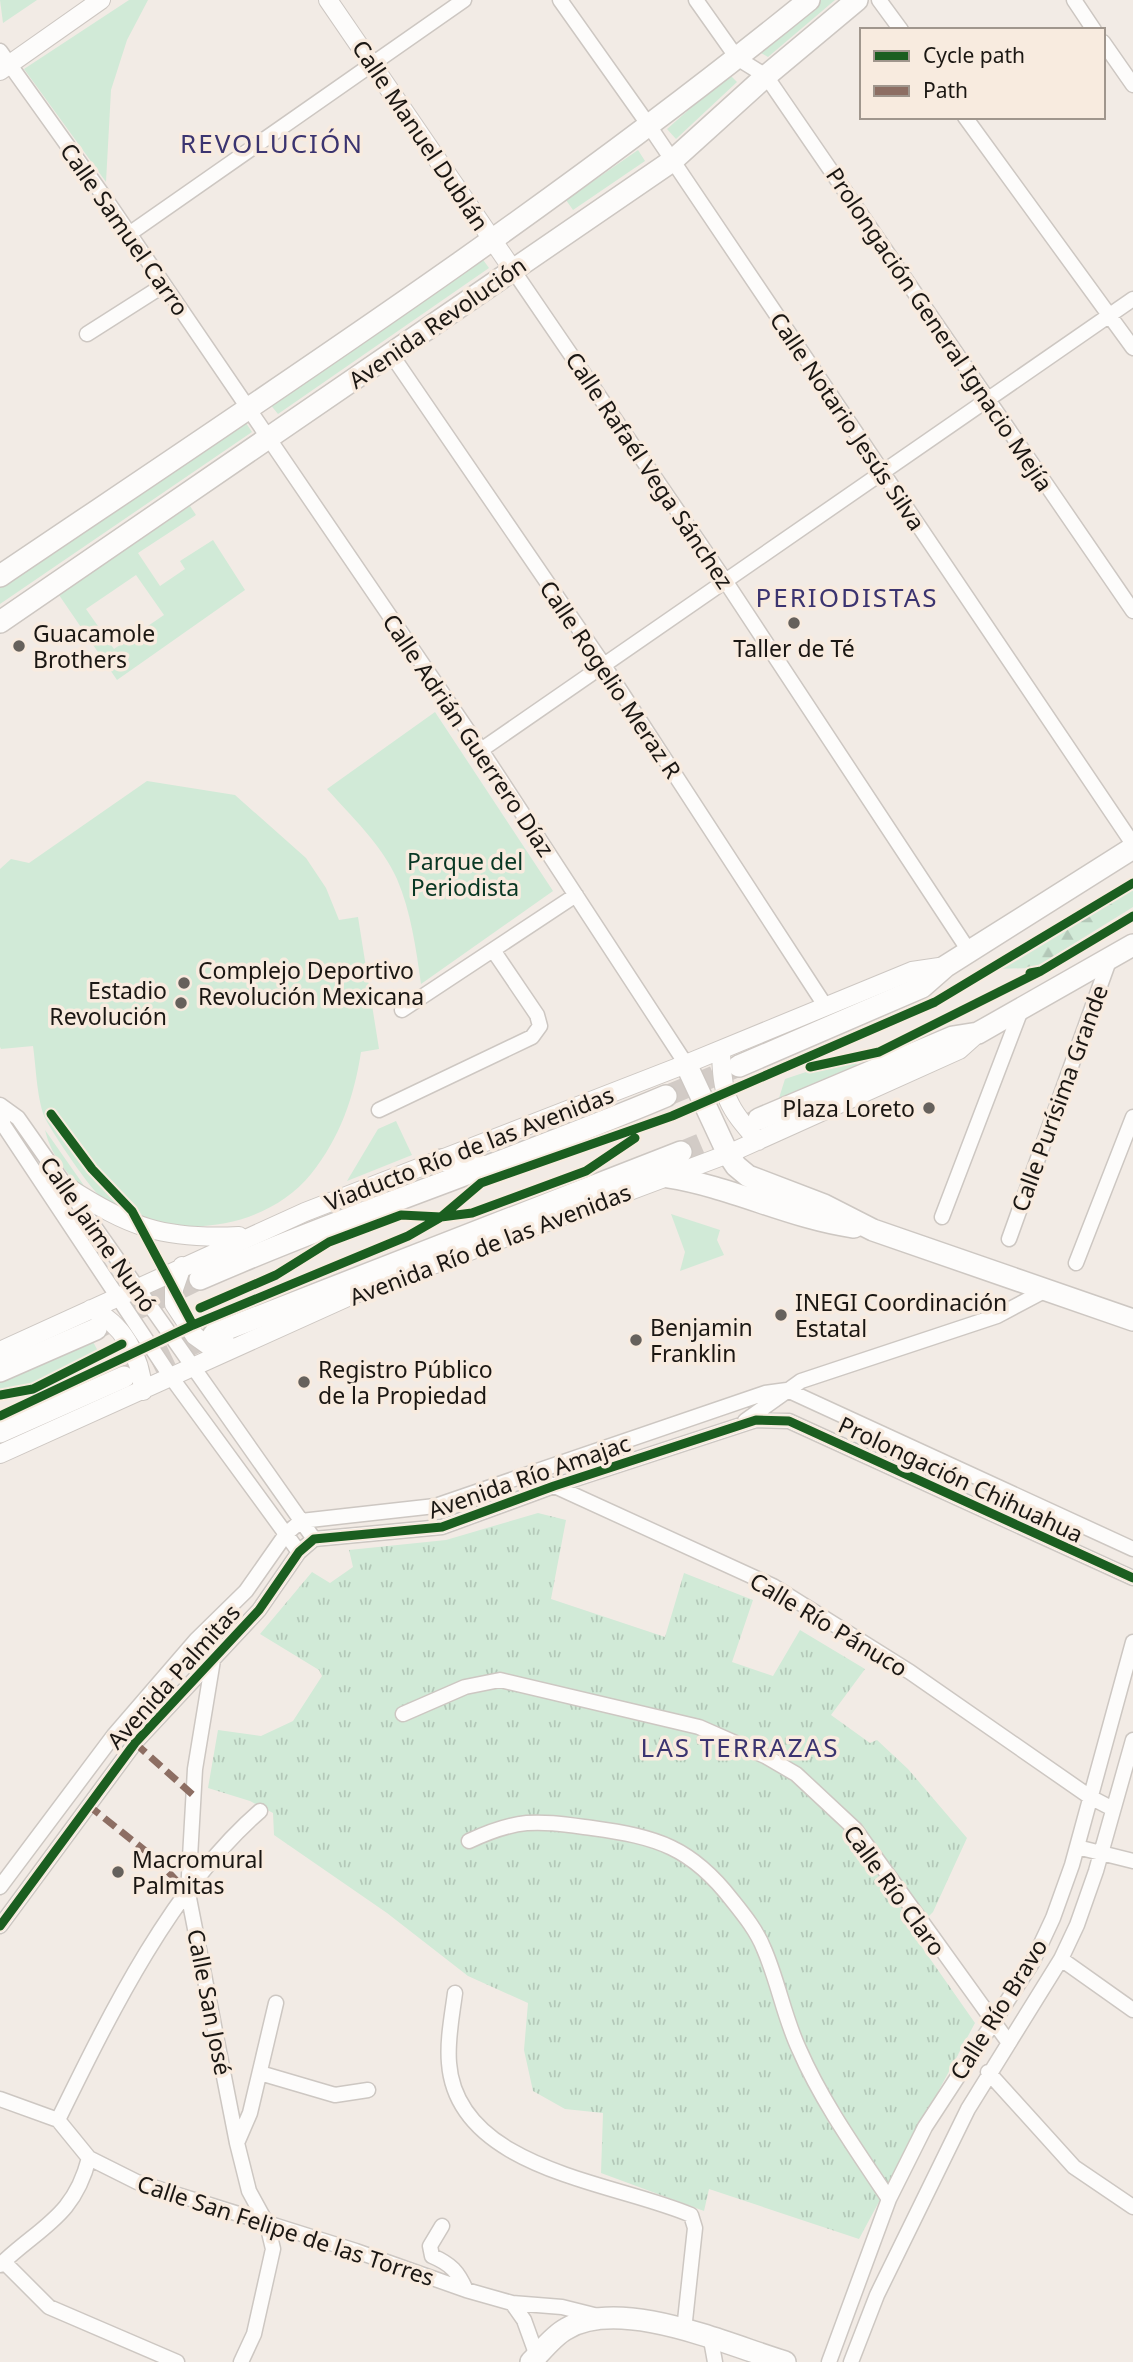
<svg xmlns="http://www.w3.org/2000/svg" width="1133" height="2362" viewBox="0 0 1133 2362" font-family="'Noto Sans',sans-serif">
  <defs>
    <pattern id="grass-tufts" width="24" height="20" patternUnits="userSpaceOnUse" patternTransform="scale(1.75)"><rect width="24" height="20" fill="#d1ead7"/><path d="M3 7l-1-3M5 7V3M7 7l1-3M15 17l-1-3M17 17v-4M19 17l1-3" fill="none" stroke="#b3c8b8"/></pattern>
    <pattern id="forest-firs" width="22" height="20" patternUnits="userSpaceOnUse" patternTransform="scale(1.75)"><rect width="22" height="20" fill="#d1ead7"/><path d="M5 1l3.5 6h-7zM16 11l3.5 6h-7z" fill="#b3c8b8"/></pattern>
  </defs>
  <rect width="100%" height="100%" fill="#f2ebe5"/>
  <path fill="url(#grass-tufts)" d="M 538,1513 L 566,1520 L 551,1599 L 665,1637 L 684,1573 L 753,1600 L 732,1662 L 773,1676 L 800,1630 L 865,1669 L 831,1715 L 870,1743 L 877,1740 L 908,1769 L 967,1838 L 933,1912 L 912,1933 L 975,2023 L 859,2239 L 709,2189 L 704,2211 L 601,2173 L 603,2113 L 565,2109 L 533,2091 L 524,2050 L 528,2003 L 468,1976 L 387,1913 L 274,1835 L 273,1813 L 250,1801 L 208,1788 L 218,1730 L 261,1736 L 293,1721 L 322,1676 L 319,1670 L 260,1634 L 312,1572 L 330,1583 L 353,1567 L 349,1550 L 446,1540 Z"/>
  <path fill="url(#forest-firs)" d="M 1133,887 L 1133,907 L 1041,964 L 1030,968 L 994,969 Z"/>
  <path fill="#d1ead7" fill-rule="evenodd" d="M 0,0 L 37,0 L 3,23 Z
    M 129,0 L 148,0 L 127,40 L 111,90 L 106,182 L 24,69 Z
    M 812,0 L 835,0 L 768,57 L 754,49 Z
    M 729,74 L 737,82 L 676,139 L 667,129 Z
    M 638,150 L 645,161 L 573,210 L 566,200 Z
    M 481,257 L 489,268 L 278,414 L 269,403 Z
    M 244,420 L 252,432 L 0,604 L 0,587 Z
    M 190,506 L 196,515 L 138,553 L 160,586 L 185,569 L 180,561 L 213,540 L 245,590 L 117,680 L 59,595 ZM 136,575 L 164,615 L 114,649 L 86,609 Z
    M 435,712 L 553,891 L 421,984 C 416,948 411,912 397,879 C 382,845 351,816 327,789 Z
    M 147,781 L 235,795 L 306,858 L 326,888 L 339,920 L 358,917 L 379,1049 L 361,1052 C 354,1097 340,1138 311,1174 C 262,1234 162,1243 102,1198 C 90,1189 54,1135 46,1120 C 37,1103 36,1066 33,1046 L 1,1049 L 0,1047 L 0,869 L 11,859 L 29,863 Z
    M 856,1063 L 857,1065 L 779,1098 L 785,1079 L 809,1071 Z
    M 396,1121 L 412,1155 L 347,1181 L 378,1129 Z
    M 45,1130 L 92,1197 C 70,1177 52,1159 45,1130 Z
    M 671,1214 L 720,1230 L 717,1240 L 724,1255 L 680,1271 L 685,1252 Z
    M 91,1338 L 99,1353 L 28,1385 L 0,1390 L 0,1381 Z"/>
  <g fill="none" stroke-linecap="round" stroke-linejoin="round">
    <path stroke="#d2cbc6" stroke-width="21" stroke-dasharray="21 10" stroke-linecap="butt" d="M 666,1096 L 739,1066
      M 681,1152 L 759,1119
      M 96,1329 L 200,1279
      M 124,1377 L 214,1334"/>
    <g stroke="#cdc7c2" stroke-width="17">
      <path id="minor" d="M 560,0 L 650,127 L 1133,844
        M 696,0 L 737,58 L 766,76 L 1133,611
        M 879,0 L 901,30
        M 1074,0 L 1094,30
        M 1103,42 L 1133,85
        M 0,51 L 105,198 L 481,750 L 686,1064
        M 965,117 L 1133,348
        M 129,234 L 464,0
        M 513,270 L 724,579 L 969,951
        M 87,334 L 164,285
        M 391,354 L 603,664 L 826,1007
        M 481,750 L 1133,299
        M 402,1010 L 576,895
        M 0,1105 L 18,1118 L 314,1539
        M 379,1110 L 532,1037 L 540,1026 L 537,1015 L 493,950
        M 0,1111 L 4,1126 L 171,1377 L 299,1552
        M 942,1217 L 1021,1010
        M 1009,1239 L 1110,958
        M 1076,1263 L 1133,1117
        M 745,1421 L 801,1381 L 997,1316 L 1046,1290
        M 550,1484 L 773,1586 L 910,1672 L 1090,1797 L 1113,1809
        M 196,1640 L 214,1654 L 195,1769 L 188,1893 L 237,2143 L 249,2191 L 267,2224 L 273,2249 L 254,2334 L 241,2362
        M 403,1714 L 465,1687 L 500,1680 L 699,1727 L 765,1756 L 796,1774 L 855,1829 L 1009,2043
        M 469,1841 C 520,1817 538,1821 592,1828 C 657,1837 691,1847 732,1900 C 744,1915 757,1931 764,1949 C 778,1981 784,2017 799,2049 C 822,2102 857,2151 889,2199
        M 1077,1847 L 1133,1861
        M 0,1887 L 114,1735 L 196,1640 L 246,1591 L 286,1534 L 301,1521 L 435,1506 L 765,1393 L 787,1390 L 1133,1549
        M 0,1926 L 135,1743 L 259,1610 L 299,1552 L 314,1539 L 442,1527 L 554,1486 L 756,1420 L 789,1421 L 1133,1578
        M 1061,1959 L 1133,2010
        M 455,1993 C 452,2016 447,2040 449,2063 C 457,2170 615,2182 691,2215 L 695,2228 L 684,2330
        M 988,2072 L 1074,2167 L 1133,2207
        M 260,2073 L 335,2095 L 368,2090
        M 0,2099 L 58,2120 L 89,2158 L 137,2182 L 356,2251 L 466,2290 L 512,2303 L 562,2307 L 598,2316
        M 58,2120 C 109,2016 171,1888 260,1811
        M 237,2143 L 250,2113 L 276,2003
        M 442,2226 L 430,2246 L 432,2256 C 451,2264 458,2272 466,2290
        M 4,2262 L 49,2307 L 177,2362
        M 0,2265 C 41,2226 74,2217 89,2158
        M 512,2303 L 524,2320 L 537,2356
        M 711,2340 L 715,2362
        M 829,2362 L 889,2199 L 925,2127 L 1032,1963 L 1053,1918 L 1072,1865 L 1133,1642
        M 851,2362 L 877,2295 L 968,2109 L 1061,1959 L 1077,1925 L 1096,1871 L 1133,1740"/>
    </g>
    <g stroke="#cdc7c2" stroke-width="20">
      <path id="tertiary" d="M 328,0 L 513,270
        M 0,71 L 101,0
        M 721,1050 C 722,1097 727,1106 758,1141
        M 66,1186 C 129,1227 163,1240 239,1236
        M 182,1266 L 174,1289 L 174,1304 L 195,1336 L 209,1346 L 229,1346
        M 91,1309 C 122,1323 141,1356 143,1391
        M 0,1351 L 305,1212 L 686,1064 L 912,971 L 946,966
        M 0,1454 L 350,1296 L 728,1154 L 959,1050 L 978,1033"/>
    </g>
    <g stroke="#cdc7c2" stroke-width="24">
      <path id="secondary" d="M 0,576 C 274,391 552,209 809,0
        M 0,622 L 672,161 L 766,76 L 857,0
        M 686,1064 L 728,1154 L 736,1166 L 748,1176 L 824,1205 L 873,1230 L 1133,1320
        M 739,1066 L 922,987 L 946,966 L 1133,848
        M 759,1119 L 953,1037 L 978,1033 L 1133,945
        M 442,1160 L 481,1166
        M 668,1177 C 732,1187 790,1218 854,1227
        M 445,1247 L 481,1246
        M 200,1279 C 353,1212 512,1161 666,1096
        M 214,1334 L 681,1152
        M 0,1371 L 96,1329
        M 0,1432 L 124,1377
        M 531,2362 C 541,2352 553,2336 566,2329 C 620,2296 728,2345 785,2362"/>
    </g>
    <use href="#minor" stroke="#fdfcfb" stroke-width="14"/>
    <use href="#tertiary" stroke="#fdfcfb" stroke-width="18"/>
    <use href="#secondary" stroke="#fdfcfb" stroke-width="21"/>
    <path stroke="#8d6e63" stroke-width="7" stroke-dasharray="14 7" stroke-linecap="butt" d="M 135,1743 L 194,1796
      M 88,1805 L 158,1861 L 188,1893"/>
    <g stroke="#f8ebdf" stroke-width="13">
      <path id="cycleway" d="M 1030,973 L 1041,971 L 1133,916
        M 810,1067 L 879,1052 L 1041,971
        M 51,1114 L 92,1169 L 132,1211 L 193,1325
        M 200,1308 L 276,1275 L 329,1242 L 401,1215 L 441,1217 L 481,1183 L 672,1116 L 935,1002 L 1133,883
        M 0,1395 L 33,1389 L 122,1344
        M 0,1416 L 193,1325 L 408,1236 L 441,1217 L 472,1213 L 586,1171 L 635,1138
        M 0,1926 L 135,1743 L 259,1610 L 299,1552 L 314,1539 L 442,1527 L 554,1486 L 756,1420 L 789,1421 L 1133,1578"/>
    </g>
    <use href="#cycleway" stroke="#1b5e20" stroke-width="9"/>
  </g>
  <g fill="#66615c" stroke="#f8ebdf" stroke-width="2.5">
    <circle cx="794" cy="623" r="7"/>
    <circle cx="19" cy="646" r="7"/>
    <circle cx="184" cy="983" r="7"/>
    <circle cx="181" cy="1003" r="7"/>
    <circle cx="929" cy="1108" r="7"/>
    <circle cx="781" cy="1315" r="7"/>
    <circle cx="636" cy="1340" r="7"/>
    <circle cx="304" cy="1382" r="7"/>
    <circle cx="118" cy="1872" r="7"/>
  </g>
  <g text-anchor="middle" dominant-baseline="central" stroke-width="7" stroke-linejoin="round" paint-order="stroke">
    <g font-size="23" fill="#1b1713" stroke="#f8ebdf">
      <text transform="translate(421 135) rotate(56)">Calle Manuel Dublán</text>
      <text transform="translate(125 229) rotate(55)">Calle Samuel Carro</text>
      <text transform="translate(437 322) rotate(-35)">Avenida Revolución</text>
      <text transform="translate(940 329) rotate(56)">Prolongación General Ignacio Mejía</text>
      <text transform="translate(848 421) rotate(56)">Calle Notario Jesús Silva</text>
      <text transform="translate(650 470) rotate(56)">Calle Rafaél Vega Sánchez</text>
      <text transform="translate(611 679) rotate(56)">Calle Rogelio Meraz R</text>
      <text transform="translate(469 735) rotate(56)">Calle Adrián Guerrero Díaz</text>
      <text transform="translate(1059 1098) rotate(-70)">Calle Purísima Grande</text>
      <text transform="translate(469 1148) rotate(-21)">Viaducto Río de las Avenidas</text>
      <text transform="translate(99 1234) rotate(55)">Calle Jaime Nunó</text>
      <text transform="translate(490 1244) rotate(-21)">Avenida Río de las Avenidas</text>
      <text transform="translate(529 1476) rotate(-19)">Avenida Río Amajac</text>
      <text transform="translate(961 1479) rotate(25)">Prolongación Chihuahua</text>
      <text transform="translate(829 1624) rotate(31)">Calle Río Pánuco</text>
      <text transform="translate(173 1676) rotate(-48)">Avenida Palmitas</text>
      <text transform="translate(895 1890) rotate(54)">Calle Río Claro</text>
      <text transform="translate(210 2002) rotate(79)">Calle San José</text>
      <text transform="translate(998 2009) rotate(-58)">Calle Río Bravo</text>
      <text transform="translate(286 2230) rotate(18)">Calle San Felipe de las Torres</text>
    </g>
    <g font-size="23" fill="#1b1713" stroke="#f8ebdf" text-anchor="start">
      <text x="33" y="633">Guacamole<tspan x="33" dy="26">Brothers</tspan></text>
      <text x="794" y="648" text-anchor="middle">Taller de Té</text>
      <text x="198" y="970">Complejo Deportivo<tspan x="198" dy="26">Revolución Mexicana</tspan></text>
      <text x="167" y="990" text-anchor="end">Estadio<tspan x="167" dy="26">Revolución</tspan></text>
      <text x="915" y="1108" text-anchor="end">Plaza Loreto</text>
      <text x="795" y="1302">INEGI Coordinación<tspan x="795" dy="26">Estatal</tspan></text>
      <text x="650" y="1327">Benjamin<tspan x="650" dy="26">Franklin</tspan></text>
      <text x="318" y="1369">Registro Público<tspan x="318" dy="26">de la Propiedad</tspan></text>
      <text x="132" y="1859">Macromural<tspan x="132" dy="26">Palmitas</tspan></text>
    </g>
    <g font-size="23" fill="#083723" stroke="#f8ebdf">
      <text x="465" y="861">Parque del<tspan x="465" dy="26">Periodista</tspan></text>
    </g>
    <g font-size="26" letter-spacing="2" fill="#3b3470" stroke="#f8ebdf">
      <text x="272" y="143">REVOLUCIÓN</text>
      <text x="847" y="597">PERIODISTAS</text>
      <text x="740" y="1747">LAS TERRAZAS</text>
    </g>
  </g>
  <rect x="860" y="28" width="245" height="91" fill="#f8ebdf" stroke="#a0968d" stroke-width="2"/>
  <rect x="874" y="51" width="35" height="10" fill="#1b5e20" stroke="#a0968d" stroke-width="2"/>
  <text x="923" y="63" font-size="21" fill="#1b1713">Cycle path</text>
  <rect x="874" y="86" width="35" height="10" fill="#8d6e63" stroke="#a0968d" stroke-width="2"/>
  <text x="923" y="98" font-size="21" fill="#1b1713">Path</text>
</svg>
